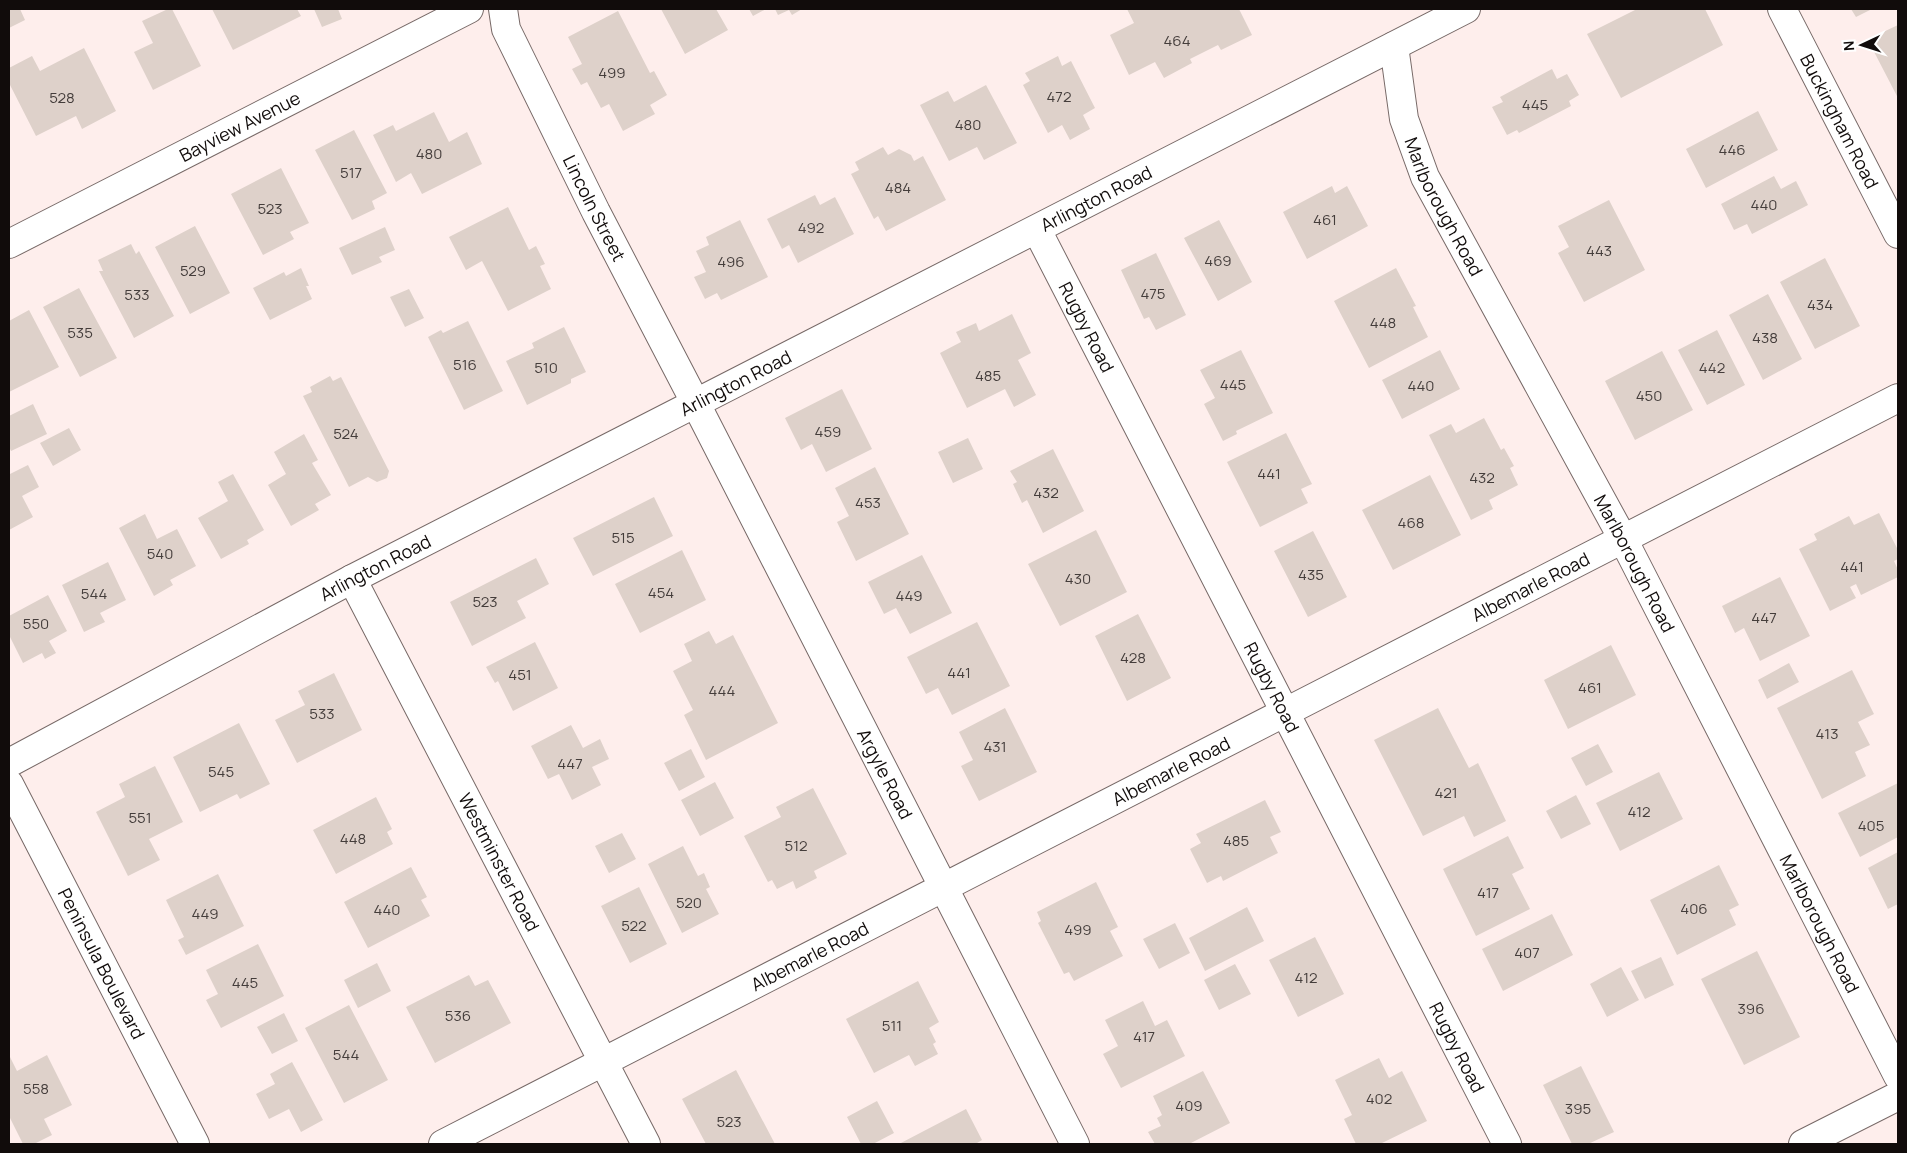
<svg xmlns="http://www.w3.org/2000/svg" width="1907" height="1153" viewBox="0 0 1907 1153" font-family="Manrope,sans-serif">
  <rect width="100%" height="100%" fill="#feeeec"/>
  <path fill="#ded1ca" d="M 9,9 L 20,9 L 25,20 L 9,28 Z
    M 168,9 L 172,9 L 201,66 L 153,90 L 134,52 L 153,43 L 142,21 Z
    M 212,9 L 297,9 L 301,16 L 233,50 Z
    M 314,9 L 338,9 L 342,19 L 322,27 Z
    M 661,9 L 716,9 L 728,30 L 685,54 Z
    M 749,9 L 766,9 L 753,16 Z
    M 775,9 L 802,9 L 792,15 L 789,10 L 778,15 Z
    M 1127,9 L 1239,9 L 1252,35 L 1221,50 L 1218,45 L 1190,59 L 1192,63 L 1164,78 L 1155,62 L 1129,75 L 1110,35 L 1134,23 Z
    M 1637,9 L 1705,9 L 1723,45 L 1621,98 L 1587,34 Z
    M 1851,9 L 1872,9 L 1856,17 Z
    M 618,11 L 650,73 L 654,71 L 667,95 L 650,105 L 655,114 L 623,131 L 609,104 L 601,108 L 587,82 L 581,85 L 572,69 L 582,64 L 568,37 Z
    M 1898,25 L 1898,98 L 1870,44 L 1881,38 L 1879,34 Z
    M 84,48 L 116,111 L 82,129 L 76,116 L 36,136 L 9,83 L 9,68 L 32,56 L 40,71 Z
    M 1058,56 L 1062,66 L 1071,61 L 1095,108 L 1083,115 L 1090,129 L 1070,140 L 1062,125 L 1048,133 L 1023,85 L 1030,81 L 1025,73 Z
    M 1552,69 L 1557,79 L 1567,74 L 1579,95 L 1569,101 L 1571,106 L 1519,133 L 1517,130 L 1507,135 L 1492,107 L 1503,102 L 1500,97 Z
    M 986,85 L 1017,143 L 984,160 L 977,147 L 949,161 L 920,105 L 948,91 L 954,102 Z
    M 1758,111 L 1778,150 L 1706,188 L 1686,149 Z
    M 434,112 L 449,142 L 467,132 L 482,164 L 422,194 L 411,173 L 396,182 L 373,135 L 393,125 L 396,131 Z
    M 354,130 L 387,193 L 372,201 L 375,209 L 352,220 L 315,150 Z
    M 883,147 L 888,155 L 899,149 L 911,155 L 914,161 L 923,156 L 946,200 L 886,231 L 878,216 L 874,219 L 851,174 L 859,170 L 855,162 Z
    M 281,168 L 309,223 L 290,232 L 294,239 L 263,255 L 231,194 Z
    M 1774,176 L 1781,189 L 1796,181 L 1808,205 L 1752,234 L 1747,224 L 1734,230 L 1721,204 Z
    M 1332,186 L 1335,193 L 1347,186 L 1368,226 L 1307,259 L 1283,212 Z
    M 815,195 L 820,205 L 835,197 L 854,234 L 798,263 L 789,245 L 782,249 L 767,219 Z
    M 1609,200 L 1645,270 L 1584,302 L 1558,253 L 1569,247 L 1558,226 Z
    M 508,207 L 529,250 L 536,246 L 545,264 L 540,266 L 551,289 L 508,311 L 482,261 L 466,270 L 449,237 Z
    M 740,220 L 768,277 L 721,300 L 717,293 L 705,299 L 694,277 L 706,272 L 696,251 L 709,245 L 706,237 Z
    M 1219,220 L 1252,282 L 1218,301 L 1184,238 Z
    M 195,226 L 230,293 L 190,314 L 155,247 Z
    M 385,227 L 395,250 L 379,257 L 382,262 L 352,275 L 339,248 Z
    M 131,244 L 136,254 L 139,251 L 174,316 L 134,338 L 99,271 L 103,271 L 98,260 Z
    M 1156,253 L 1186,315 L 1156,330 L 1149,317 L 1144,319 L 1121,270 Z
    M 1825,258 L 1860,326 L 1815,349 L 1780,282 Z
    M 301,268 L 309,286 L 306,286 L 312,299 L 270,320 L 253,288 L 284,272 L 286,276 Z
    M 1396,268 L 1416,306 L 1413,307 L 1428,337 L 1369,368 L 1334,301 Z
    M 79,288 L 117,358 L 80,377 L 43,307 Z
    M 409,289 L 424,318 L 405,327 L 390,297 Z
    M 1768,294 L 1802,359 L 1763,380 L 1729,315 Z
    M 29,310 L 59,367 L 9,392 L 9,321 Z
    M 1012,314 L 1031,353 L 1018,360 L 1036,395 L 1014,407 L 1005,389 L 967,408 L 940,353 L 961,342 L 956,332 L 976,323 L 979,331 Z
    M 468,321 L 503,391 L 464,410 L 428,337 L 441,330 L 443,333 Z
    M 564,327 L 586,372 L 571,379 L 571,383 L 527,405 L 506,361 L 534,348 L 532,343 Z
    M 1717,330 L 1745,385 L 1707,405 L 1678,350 Z
    M 1241,350 L 1273,413 L 1236,431 L 1237,434 L 1223,441 L 1204,404 L 1215,398 L 1200,370 Z
    M 1440,350 L 1460,389 L 1402,419 L 1382,380 Z
    M 1662,351 L 1693,410 L 1635,440 L 1605,381 Z
    M 330,376 L 333,381 L 341,377 L 389,471 L 387,478 L 377,482 L 368,477 L 349,487 L 303,396 L 312,392 L 310,387 Z
    M 842,389 L 872,449 L 826,472 L 812,444 L 801,450 L 785,418 Z
    M 33,404 L 47,434 L 11,451 L 9,447 L 9,416 Z
    M 1484,418 L 1501,450 L 1504,448 L 1514,466 L 1510,468 L 1518,485 L 1489,500 L 1493,509 L 1471,520 L 1429,435 L 1451,424 L 1456,433 Z
    M 69,428 L 81,450 L 53,466 L 40,443 Z
    M 1286,433 L 1312,484 L 1301,489 L 1308,503 L 1260,527 L 1227,462 Z
    M 304,434 L 318,460 L 312,463 L 331,495 L 315,504 L 319,510 L 291,526 L 268,485 L 286,474 L 274,452 Z
    M 968,438 L 983,469 L 953,483 L 938,452 Z
    M 1053,449 L 1084,511 L 1043,533 L 1027,500 L 1022,503 L 1013,484 L 1017,482 L 1010,471 Z
    M 28,465 L 39,487 L 22,496 L 33,517 L 9,530 L 9,473 L 10,474 Z
    M 875,467 L 909,534 L 856,561 L 837,522 L 849,516 L 835,488 Z
    M 233,474 L 264,530 L 247,540 L 249,544 L 221,559 L 198,518 L 228,501 L 218,482 Z
    M 1430,475 L 1461,535 L 1393,570 L 1362,510 Z
    M 654,497 L 673,536 L 593,576 L 573,538 Z
    M 1879,513 L 1898,550 L 1898,559 L 1894,561 L 1898,570 L 1898,577 L 1861,595 L 1856,584 L 1850,587 L 1856,598 L 1830,611 L 1799,549 L 1817,540 L 1814,534 L 1849,516 L 1854,525 Z
    M 145,514 L 157,539 L 177,529 L 196,566 L 170,580 L 173,585 L 154,596 L 119,528 Z
    M 1096,530 L 1127,592 L 1060,626 L 1028,564 Z
    M 1313,531 L 1347,597 L 1308,617 L 1274,551 Z
    M 682,550 L 706,600 L 640,633 L 615,584 Z
    M 922,555 L 952,613 L 910,634 L 896,608 L 884,614 L 868,582 Z
    M 536,558 L 549,584 L 517,601 L 526,618 L 472,646 L 450,602 Z
    M 108,562 L 126,600 L 100,613 L 105,622 L 84,632 L 62,585 Z
    M 1780,577 L 1810,636 L 1760,661 L 1744,628 L 1735,633 L 1722,606 Z
    M 48,595 L 67,631 L 49,641 L 56,653 L 45,659 L 42,653 L 23,663 L 9,635 L 9,616 Z
    M 1138,614 L 1171,678 L 1127,701 L 1095,636 Z
    M 977,622 L 1010,686 L 952,715 L 938,688 L 926,694 L 907,657 Z
    M 709,631 L 716,644 L 733,635 L 778,723 L 706,760 L 684,715 L 693,710 L 673,671 L 692,661 L 684,644 Z
    M 535,642 L 558,688 L 513,711 L 498,681 L 495,683 L 486,667 Z
    M 1611,645 L 1636,695 L 1568,729 L 1544,680 Z
    M 1789,663 L 1799,682 L 1767,699 L 1758,680 Z
    M 1852,670 L 1874,714 L 1858,722 L 1870,745 L 1855,752 L 1866,776 L 1822,799 L 1777,708 Z
    M 334,673 L 362,730 L 297,763 L 275,720 L 305,705 L 298,691 Z
    M 1005,708 L 1037,772 L 979,801 L 961,766 L 973,760 L 959,732 Z
    M 1438,708 L 1469,768 L 1478,763 L 1506,821 L 1474,837 L 1464,816 L 1423,836 L 1374,740 Z
    M 239,723 L 270,784 L 240,799 L 237,794 L 200,812 L 173,757 Z
    M 571,725 L 583,748 L 600,739 L 609,759 L 592,767 L 601,785 L 572,800 L 559,774 L 548,779 L 531,746 Z
    M 1598,744 L 1613,772 L 1586,786 L 1571,758 Z
    M 691,749 L 705,777 L 679,791 L 664,763 Z
    M 155,766 L 183,822 L 149,839 L 160,860 L 128,876 L 96,812 L 125,797 L 119,784 Z
    M 1659,772 L 1683,819 L 1620,851 L 1596,803 Z
    M 715,782 L 734,818 L 700,836 L 681,800 Z
    M 1898,783 L 1898,837 L 1860,857 L 1838,813 Z
    M 813,788 L 847,854 L 814,871 L 817,878 L 796,889 L 793,881 L 777,889 L 772,880 L 768,882 L 744,836 L 781,817 L 776,807 Z
    M 1576,795 L 1591,824 L 1561,839 L 1546,811 Z
    M 376,797 L 392,829 L 387,832 L 393,844 L 336,874 L 313,830 Z
    M 1265,800 L 1281,832 L 1270,837 L 1278,853 L 1223,881 L 1221,876 L 1207,883 L 1190,849 L 1201,843 L 1196,834 Z
    M 622,833 L 636,859 L 609,873 L 595,846 Z
    M 1508,836 L 1524,868 L 1512,874 L 1530,909 L 1476,936 L 1443,869 Z
    M 683,846 L 698,876 L 704,873 L 710,887 L 706,889 L 719,914 L 682,933 L 648,864 Z
    M 1898,852 L 1898,904 L 1888,909 L 1868,868 Z
    M 1719,865 L 1739,905 L 1729,910 L 1736,925 L 1677,955 L 1650,900 Z
    M 411,867 L 427,897 L 421,900 L 430,916 L 368,948 L 344,902 Z
    M 218,874 L 244,926 L 186,955 L 178,940 L 184,937 L 166,900 Z
    M 1096,882 L 1118,927 L 1110,931 L 1123,956 L 1074,981 L 1069,972 L 1064,974 L 1038,923 L 1041,921 L 1037,912 Z
    M 639,887 L 667,944 L 630,963 L 601,906 Z
    M 1247,907 L 1264,941 L 1205,971 L 1189,938 Z
    M 1552,914 L 1573,955 L 1503,991 L 1482,949 Z
    M 1175,923 L 1190,953 L 1159,969 L 1143,939 Z
    M 1315,937 L 1344,994 L 1298,1017 L 1269,960 Z
    M 258,944 L 284,996 L 221,1028 L 206,1000 L 218,994 L 206,970 Z
    M 1757,951 L 1800,1037 L 1744,1065 L 1701,979 Z
    M 1661,957 L 1674,985 L 1645,999 L 1631,971 Z
    M 377,963 L 391,991 L 358,1008 L 344,980 Z
    M 1235,964 L 1251,994 L 1219,1010 L 1204,980 Z
    M 1621,967 L 1639,1000 L 1607,1017 L 1590,984 Z
    M 469,975 L 475,986 L 488,980 L 511,1023 L 435,1063 L 406,1007 Z
    M 918,981 L 939,1022 L 929,1028 L 936,1042 L 933,1044 L 938,1054 L 915,1066 L 909,1055 L 874,1073 L 846,1019 Z
    M 1143,1001 L 1155,1026 L 1167,1020 L 1185,1056 L 1121,1088 L 1103,1054 L 1118,1046 L 1105,1020 Z
    M 349,1005 L 388,1080 L 344,1103 L 305,1028 Z
    M 284,1013 L 298,1041 L 272,1054 L 257,1027 Z
    M 9,1055 L 17,1071 L 47,1055 L 72,1105 L 44,1119 L 52,1135 L 34,1144 L 23,1144 L 9,1116 Z
    M 1379,1058 L 1389,1078 L 1402,1071 L 1427,1121 L 1380,1144 L 1356,1144 L 1344,1119 L 1352,1115 L 1335,1080 Z
    M 292,1062 L 323,1120 L 301,1132 L 289,1109 L 269,1119 L 256,1094 L 275,1084 L 270,1074 Z
    M 1581,1066 L 1614,1132 L 1588,1144 L 1572,1144 L 1543,1085 Z
    M 736,1070 L 775,1144 L 706,1144 L 682,1099 Z
    M 1203,1071 L 1230,1123 L 1189,1144 L 1155,1144 L 1148,1132 L 1161,1126 L 1157,1118 L 1162,1115 L 1153,1096 Z
    M 877,1101 L 894,1133 L 873,1144 L 861,1144 L 847,1117 Z
    M 966,1109 L 982,1140 L 977,1143 L 978,1144 L 899,1144 Z"/>
  <g fill="none" stroke-linecap="round" stroke-linejoin="round">
    <g stroke="#776967" stroke-width="30">
      <g id="minor">
        <path id="s1" d="M 503,9 L 506,29 L 596,212 L 696,404 L 1075,1144"/>
        <path id="s2" d="M 1782,9 L 1898,234"/>
        <path id="s3" d="M 1394,46 L 1404,119 L 1425,177 L 1623,539 L 1898,1076"/>
        <path id="s4" d="M 1037,230 L 1507,1144"/>
        <path id="s5" d="M 9,244 L 469,9"/>
        <path id="s6" d="M 352,579 L 646,1144"/>
        <path id="s7" d="M 9,763 L 352,579 L 1466,9"/>
        <path id="s8" d="M 443,1144 L 1898,398"/>
        <path d="M 1803,1144 L 1898,1096"/>
      </g>
    </g>
    <g stroke="#776967" stroke-width="30">
      <g id="primary">
        <path id="s9" d="M 9,784 L 195,1144"/>
      </g>
    </g>
    <use href="#minor" stroke="#fff" stroke-width="28"/>
    <use href="#primary" stroke="#fff" stroke-width="28"/>
  </g>
  <g text-anchor="middle" dominant-baseline="central" stroke-width="4.5" stroke-linejoin="round" paint-order="stroke">
    <g font-size="15" fill="#443d3b">
      <text x="1177" y="40">464</text>
      <text x="612" y="72">499</text>
      <text x="1059" y="96">472</text>
      <text x="62" y="97">528</text>
      <text x="1535" y="104">445</text>
      <text x="968" y="124">480</text>
      <text x="1732" y="149">446</text>
      <text x="429" y="153">480</text>
      <text x="351" y="172">517</text>
      <text x="898" y="187">484</text>
      <text x="1764" y="204">440</text>
      <text x="270" y="208">523</text>
      <text x="1325" y="219">461</text>
      <text x="811" y="227">492</text>
      <text x="1599" y="250">443</text>
      <text x="1218" y="260">469</text>
      <text x="731" y="261">496</text>
      <text x="193" y="270">529</text>
      <text x="1153" y="293">475</text>
      <text x="137" y="294">533</text>
      <text x="1820" y="304">434</text>
      <text x="1383" y="322">448</text>
      <text x="80" y="332">535</text>
      <text x="1765" y="337">438</text>
      <text x="465" y="364">516</text>
      <text x="546" y="367">510</text>
      <text x="1712" y="367">442</text>
      <text x="988" y="375">485</text>
      <text x="1233" y="384">445</text>
      <text x="1421" y="385">440</text>
      <text x="1649" y="395">450</text>
      <text x="828" y="431">459</text>
      <text x="346" y="433">524</text>
      <text x="1269" y="473">441</text>
      <text x="1482" y="477">432</text>
      <text x="1046" y="492">432</text>
      <text x="868" y="502">453</text>
      <text x="1411" y="522">468</text>
      <text x="623" y="537">515</text>
      <text x="160" y="553">540</text>
      <text x="1852" y="566">441</text>
      <text x="1311" y="574">435</text>
      <text x="1078" y="578">430</text>
      <text x="661" y="592">454</text>
      <text x="94" y="593">544</text>
      <text x="909" y="595">449</text>
      <text x="485" y="601">523</text>
      <text x="1764" y="617">447</text>
      <text x="36" y="623">550</text>
      <text x="1133" y="657">428</text>
      <text x="959" y="672">441</text>
      <text x="520" y="674">451</text>
      <text x="1590" y="687">461</text>
      <text x="722" y="690">444</text>
      <text x="322" y="713">533</text>
      <text x="1827" y="733">413</text>
      <text x="995" y="746">431</text>
      <text x="570" y="763">447</text>
      <text x="221" y="771">545</text>
      <text x="1446" y="792">421</text>
      <text x="1639" y="811">412</text>
      <text x="140" y="817">551</text>
      <text x="1871" y="825">405</text>
      <text x="353" y="838">448</text>
      <text x="1236" y="840">485</text>
      <text x="796" y="845">512</text>
      <text x="1488" y="892">417</text>
      <text x="689" y="902">520</text>
      <text x="1694" y="908">406</text>
      <text x="387" y="909">440</text>
      <text x="205" y="913">449</text>
      <text x="634" y="925">522</text>
      <text x="1078" y="929">499</text>
      <text x="1527" y="952">407</text>
      <text x="1306" y="977">412</text>
      <text x="245" y="982">445</text>
      <text x="1751" y="1008">396</text>
      <text x="458" y="1015">536</text>
      <text x="892" y="1025">511</text>
      <text x="1144" y="1036">417</text>
      <text x="346" y="1054">544</text>
      <text x="36" y="1088">558</text>
      <text x="1379" y="1098">402</text>
      <text x="1189" y="1105">409</text>
      <text x="1578" y="1108">395</text>
      <text x="729" y="1121">523</text>
    </g>
    <g font-size="18" fill="#110c0b" stroke="#fff">
      <text stroke="none"><textPath href="#s2" startOffset="126">Buckingham Road</textPath></text>
      <text stroke="none"><textPath href="#s5" startOffset="259">Bayview Avenue</textPath></text>
      <text stroke="none"><textPath href="#s7" startOffset="1225">Arlington Road</textPath></text>
      <text stroke="none"><textPath href="#s3" startOffset="170">Marlborough Road</textPath></text>
      <text stroke="none"><textPath href="#s1" startOffset="220">Lincoln Street</textPath></text>
      <text stroke="none"><textPath href="#s4" startOffset="109">Rugby Road</textPath></text>
      <text stroke="none"><textPath href="#s7" startOffset="820">Arlington Road</textPath></text>
      <text stroke="none"><textPath href="#s3" startOffset="575">Marlborough Road</textPath></text>
      <text stroke="none"><textPath href="#s7" startOffset="415">Arlington Road</textPath></text>
      <text stroke="none"><textPath href="#s8" startOffset="1222">Albemarle Road</textPath></text>
      <text stroke="none"><textPath href="#s4" startOffset="514">Rugby Road</textPath></text>
      <text stroke="none"><textPath href="#s8" startOffset="818">Albemarle Road</textPath></text>
      <text stroke="none"><textPath href="#s1" startOffset="856">Argyle Road</textPath></text>
      <text stroke="none"><textPath href="#s6" startOffset="319">Westminster Road</textPath></text>
      <text stroke="none"><textPath href="#s3" startOffset="980">Marlborough Road</textPath></text>
      <text stroke="none"><textPath href="#s8" startOffset="412">Albemarle Road</textPath></text>
      <text stroke="none"><textPath href="#s9" startOffset="202">Peninsula Boulevard</textPath></text>
      <text stroke="none"><textPath href="#s4" startOffset="919">Rugby Road</textPath></text>
    </g>
  </g>
  <rect width="1907" height="1153" fill="none" stroke="#110c0b" stroke-width="20"/>
  <g transform="translate(1862 45) rotate(266)" stroke="#ffffff" stroke-width="4" paint-order="stroke">
  <path d="M0-4L9 19L0 12L-9 19Z" fill="#110c0b"/>
  <text y="-8" font-size="14" font-weight="bold" text-anchor="middle" fill="#110c0b">N</text>
  </g>
</svg>
